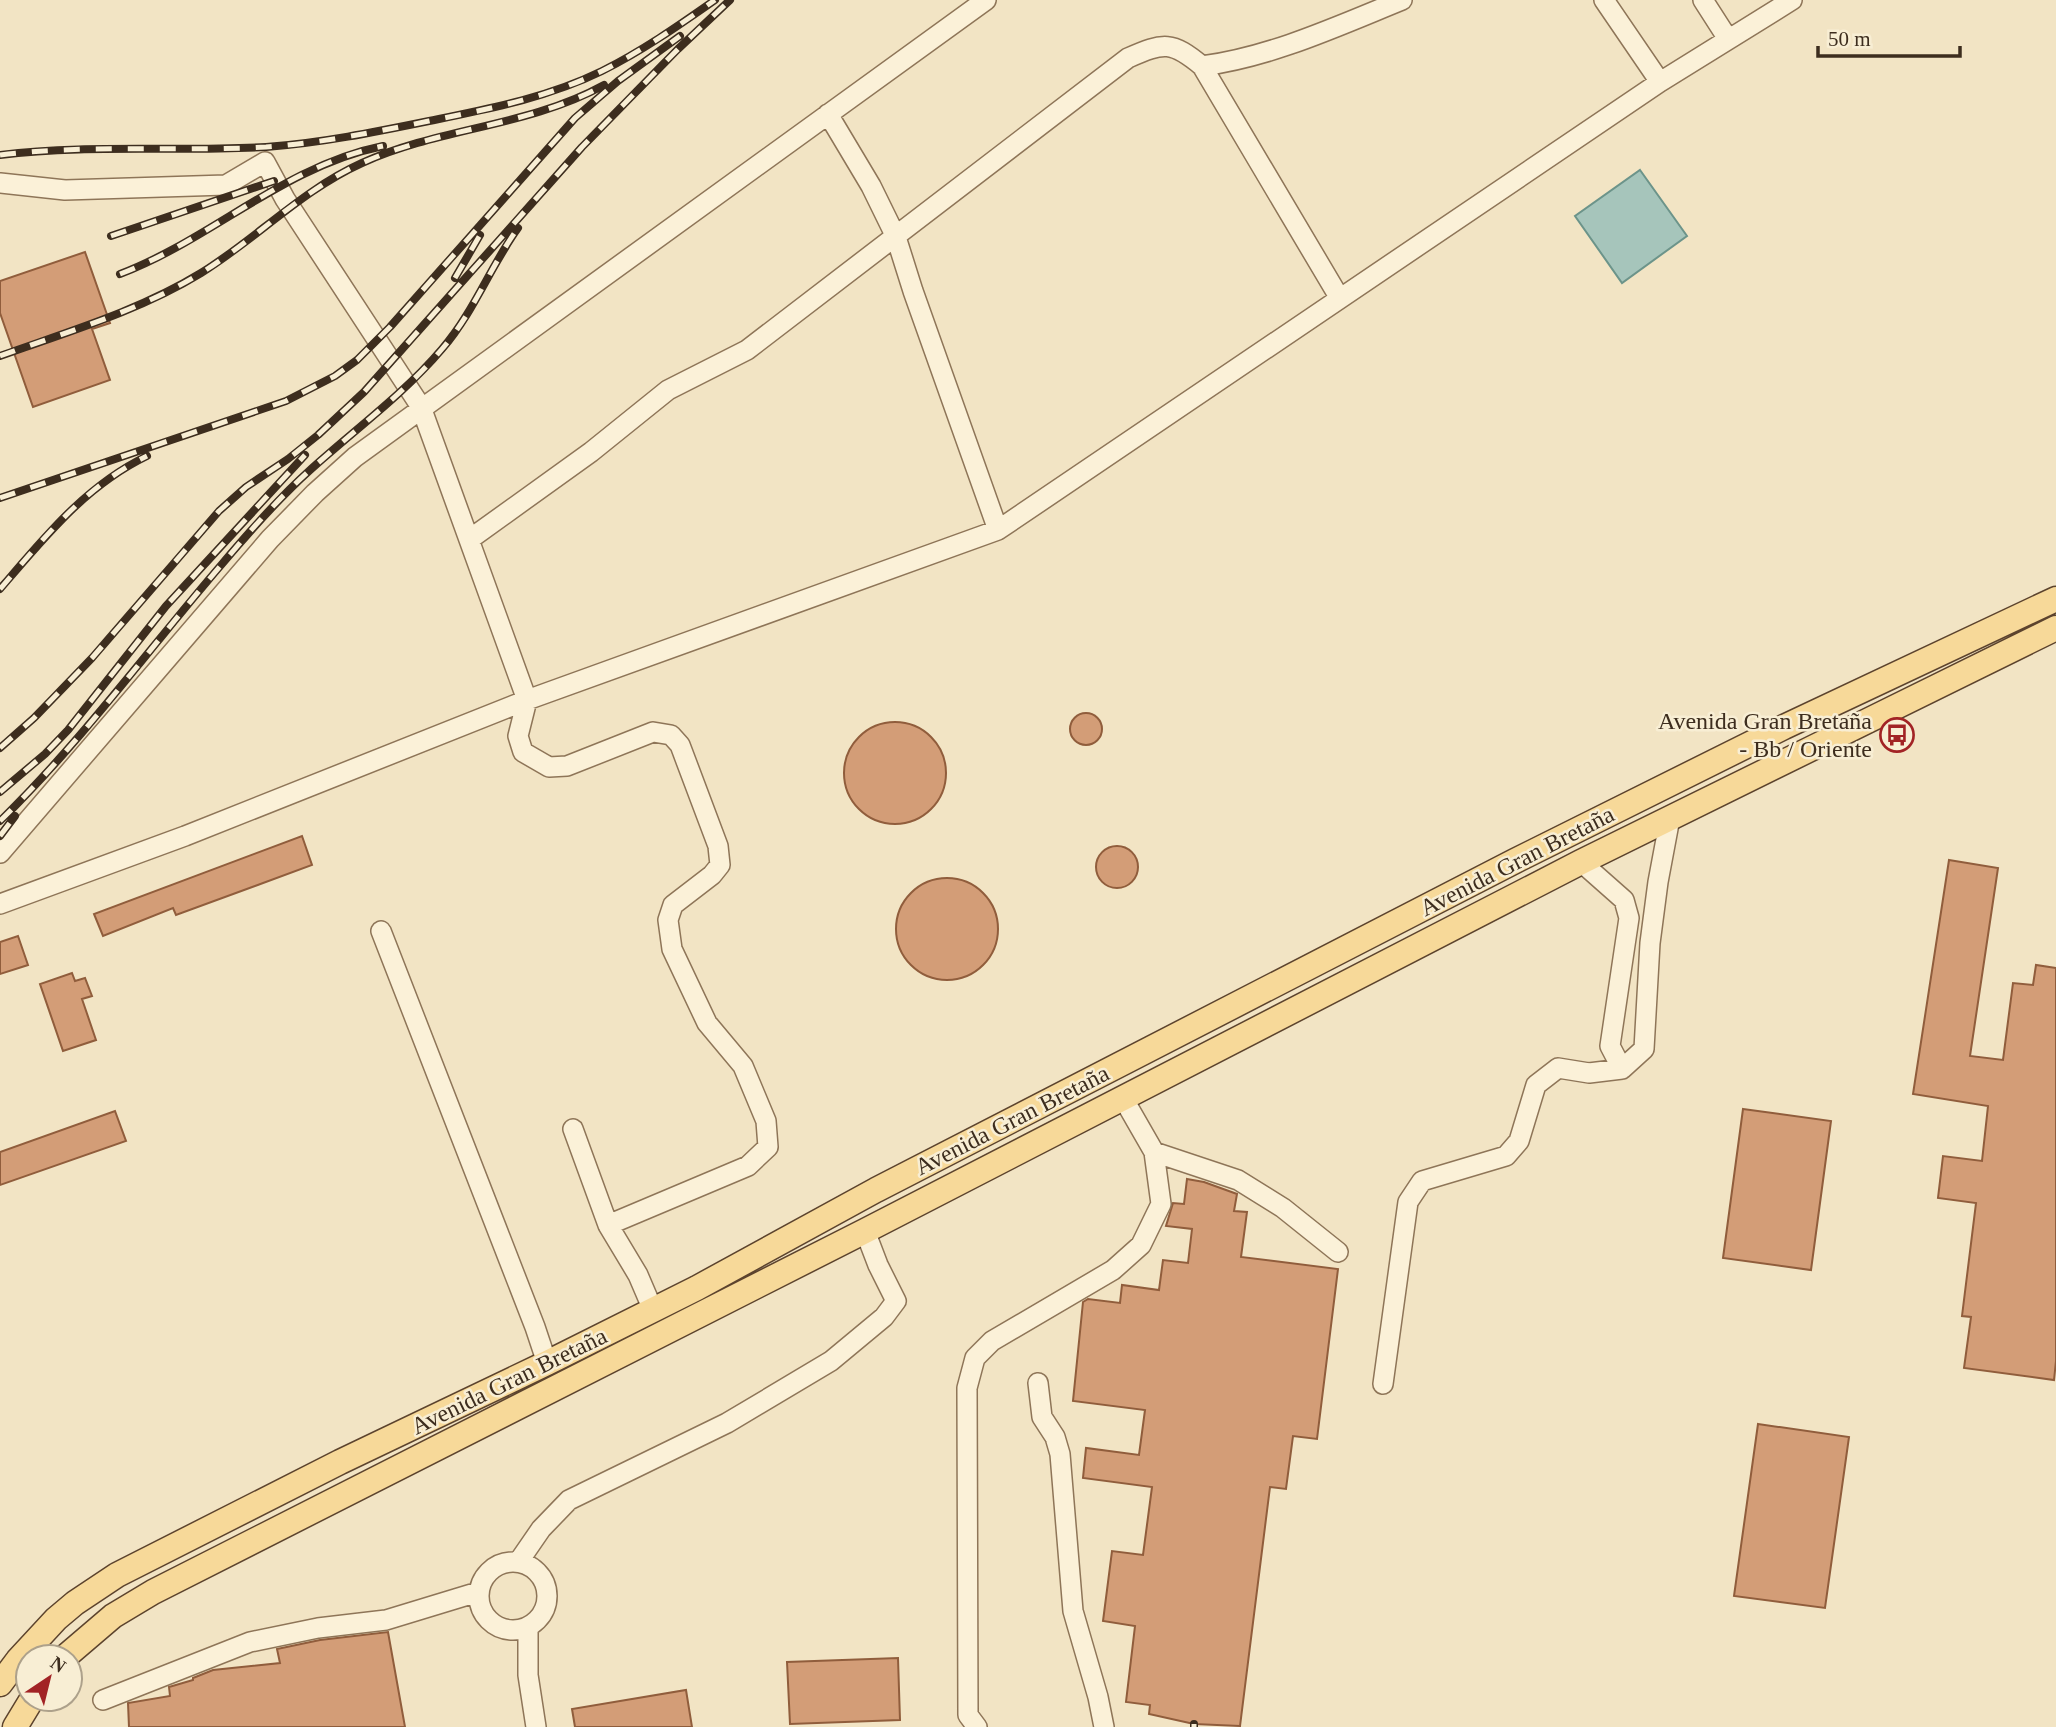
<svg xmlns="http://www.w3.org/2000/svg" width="2056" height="1727" viewBox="0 0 2056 1727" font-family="'Times New Roman',serif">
  <rect width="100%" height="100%" fill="#f2e4c4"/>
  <path fill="#a6c5bb" stroke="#6c948a" stroke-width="2" d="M 1640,170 L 1687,236 L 1622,283 L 1575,216 Z"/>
  <path fill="#d39d77" stroke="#905d3c" stroke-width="2" d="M 85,252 L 110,323 L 92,329 L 110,380 L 33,407 L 0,313 L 0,281 Z
    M1070 729a16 16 0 1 1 32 0a16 16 0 1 1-32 0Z
    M844 773a51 51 0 1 1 102 0a51 51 0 1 1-102 0Z
    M 302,836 L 312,865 L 176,915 L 173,908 L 103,936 L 94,914 Z
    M1096 867a21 21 0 1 1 42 0a21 21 0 1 1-42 0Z
    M 1949,860 L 1998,868 L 1970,1056 L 2003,1060 L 2013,983 L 2033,985 L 2036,965 L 2056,968 L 2056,1361 L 2054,1380 L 1964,1368 L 1971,1317 L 1962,1316 L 1976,1203 L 1938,1198 L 1943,1156 L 1982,1161 L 1988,1106 L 1913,1094 Z
    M896 929a51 51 0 1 1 102 0a51 51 0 1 1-102 0Z
    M 18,936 L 28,965 L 0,974 L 0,942 Z
    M 72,973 L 75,981 L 85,978 L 92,996 L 82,999 L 96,1040 L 63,1051 L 40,984 Z
    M 1743,1109 L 1831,1121 L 1811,1270 L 1723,1258 Z
    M 115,1111 L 126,1141 L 0,1185 L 0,1152 Z
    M 1187,1179 L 1204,1182 L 1237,1194 L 1234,1211 L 1247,1212 L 1241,1257 L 1338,1269 L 1317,1439 L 1293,1436 L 1286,1489 L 1270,1487 L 1240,1726 L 1194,1724 L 1149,1714 L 1150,1705 L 1126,1702 L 1135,1626 L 1103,1621 L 1112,1551 L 1143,1555 L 1152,1487 L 1083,1478 L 1086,1448 L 1139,1455 L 1145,1410 L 1073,1401 L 1083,1302 L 1088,1299 L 1120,1303 L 1122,1285 L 1159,1290 L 1163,1260 L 1188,1263 L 1192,1229 L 1166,1226 L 1173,1203 L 1184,1204 Z
    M 1758,1424 L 1849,1437 L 1825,1608 L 1734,1596 Z
    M 388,1632 L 405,1727 L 129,1727 L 128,1703 L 170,1696 L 169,1687 L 193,1680 L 193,1678 L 213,1670 L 280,1663 L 277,1649 L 320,1640 Z
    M 898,1658 L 900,1720 L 790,1724 L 787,1662 Z
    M 686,1690 L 692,1727 L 575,1727 L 572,1709 Z"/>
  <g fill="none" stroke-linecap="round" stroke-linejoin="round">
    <g stroke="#8e7558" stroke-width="22">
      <path id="minor" d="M 1604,0 L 1660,82
        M 1703,0 L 1728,39
        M 1202,66 C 1271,57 1338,26 1402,0
        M 828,114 L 871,186 L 896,237 L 913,291 L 998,530
        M 0,183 L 65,190 L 226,185 L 265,162 L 285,199 L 421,407 L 527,700 L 518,736 L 523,752 L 549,767 L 567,766 L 653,732 L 671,735 L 680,745 L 718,846 L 720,865 L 712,875 L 673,905 L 668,920 L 672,949 L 707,1023 L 743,1066 L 766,1121 L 768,1147 L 748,1166 L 608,1225
        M 470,539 L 591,452 L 668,390 L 747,350 L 1128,58 C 1164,42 1172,41 1202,66 L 1339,297
        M 0,853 L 270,539 L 315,493 L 355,457 L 986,0
        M 1581,862 L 1624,900 L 1629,918 L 1610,1046 L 1622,1069
        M 0,904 L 185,836 L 527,700 L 998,530 L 1660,82 L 1792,0
        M 381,931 L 535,1327 L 547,1363
        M 573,1129 L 608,1225 L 638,1275 L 653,1310
        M 1154,1152 L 1238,1180 L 1283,1208 L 1338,1252
        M 1038,1383 L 1042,1417 L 1055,1437 L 1060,1454 L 1073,1611 L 1098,1697 L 1104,1727
        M 1383,1384 L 1408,1202 L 1422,1181 L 1506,1156 L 1519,1141 L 1536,1085 L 1558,1068 L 1589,1073 L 1622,1069 L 1644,1049 L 1650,943 L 1658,882 L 1670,818
        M 519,1561 L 541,1529 L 569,1500 L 727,1423 L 831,1361 L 884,1317 L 896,1301 L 878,1265 L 865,1231
        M479 1596a34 34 0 1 1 68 0a34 34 0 1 1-68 0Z
        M 528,1627 L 528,1675 L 536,1727
        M 103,1700 L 250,1642 L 318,1628 L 386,1620 L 478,1592
        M 977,1727 L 968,1715 L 967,1388 L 975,1358 L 992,1341 L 1113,1270 L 1141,1245 L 1161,1204 L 1154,1152 L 1123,1098"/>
    </g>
    <g stroke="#5c432d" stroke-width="27">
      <path id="major" d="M 65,1657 L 113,1616 L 153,1592 L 865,1231 L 1581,862 L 2056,628
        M 0,1684 L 18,1660 L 56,1619 L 75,1603 L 117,1575 L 340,1462 L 547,1363 L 697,1288 L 876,1190 L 1515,861 L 1784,727 L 2056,599
        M 15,1727 L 32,1699"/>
    </g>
    <use href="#minor" stroke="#fbf1d8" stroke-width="19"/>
    <use href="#major" stroke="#f7d999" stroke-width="24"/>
    <g stroke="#3d2d1e" stroke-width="8">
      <path id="rail" d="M 0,155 C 88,144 177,152 266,147 C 321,143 375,132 429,121 C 488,109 547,98 602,71 C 642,51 678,26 715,0
        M 111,236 L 274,181
        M 120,274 C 212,239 284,166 383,146
        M 455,278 L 480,235
        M 0,356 C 67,332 139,311 201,273 C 256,239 302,190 362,163 C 441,127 528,127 604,85
        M 0,498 L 286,401 L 335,376 L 357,360 L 390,327 L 575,118 L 618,81 L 680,36
        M 0,589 C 44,538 85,486 147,456
        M 0,748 L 34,718 L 92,658 L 219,511 L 246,487 L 288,459 L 318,435 L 364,392 L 582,147 L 678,49 L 730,0
        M 0,792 L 45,754 L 68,730 L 166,606 L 305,455
        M 0,821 C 81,742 148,650 222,564 C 249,532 278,499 309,471 C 353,431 403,395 442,349 C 474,312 490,267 518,228
        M 0,836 L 15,816
        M 1194,1727 L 1194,1724"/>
    </g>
    <use href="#rail" stroke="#f8eed4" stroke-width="5" stroke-dasharray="16" stroke-linecap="butt"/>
  </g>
  <defs>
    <g id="bus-ring" transform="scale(1.75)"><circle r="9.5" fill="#f8eed4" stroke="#a22325" stroke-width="1.5"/><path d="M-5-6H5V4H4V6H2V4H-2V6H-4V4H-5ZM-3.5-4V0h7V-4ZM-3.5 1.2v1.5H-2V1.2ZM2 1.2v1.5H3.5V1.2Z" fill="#a22325"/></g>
  </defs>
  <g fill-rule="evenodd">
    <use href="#bus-ring" x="1897" y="735"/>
  </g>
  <g text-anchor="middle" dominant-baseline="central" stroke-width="5" stroke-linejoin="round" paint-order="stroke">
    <g font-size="24" fill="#3d2d1e" stroke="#f8eed4" text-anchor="end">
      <text x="1872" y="721">Avenida Gran Bretaña<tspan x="1872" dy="28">- Bb / Oriente</tspan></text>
    </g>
    <g font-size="24" fill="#3d2d1e" stroke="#f8eed4">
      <text transform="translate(1517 861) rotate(-27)">Avenida Gran Bretaña</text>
      <text transform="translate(1012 1120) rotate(-27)">Avenida Gran Bretaña</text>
      <text transform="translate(509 1381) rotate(-26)">Avenida Gran Bretaña</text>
    </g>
  </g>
  <g transform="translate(49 1678) rotate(35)"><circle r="33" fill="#f8eed4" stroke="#ada18b" stroke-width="2"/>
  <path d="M0-5L12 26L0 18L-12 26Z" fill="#a22325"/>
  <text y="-10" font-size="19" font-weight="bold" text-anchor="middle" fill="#3d2d1e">N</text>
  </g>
  <path d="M1818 46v10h142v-10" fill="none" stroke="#3d2d1e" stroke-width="3.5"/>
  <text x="1828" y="46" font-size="21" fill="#3d2d1e" stroke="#f8eed4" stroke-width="5" paint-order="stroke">50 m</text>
</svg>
